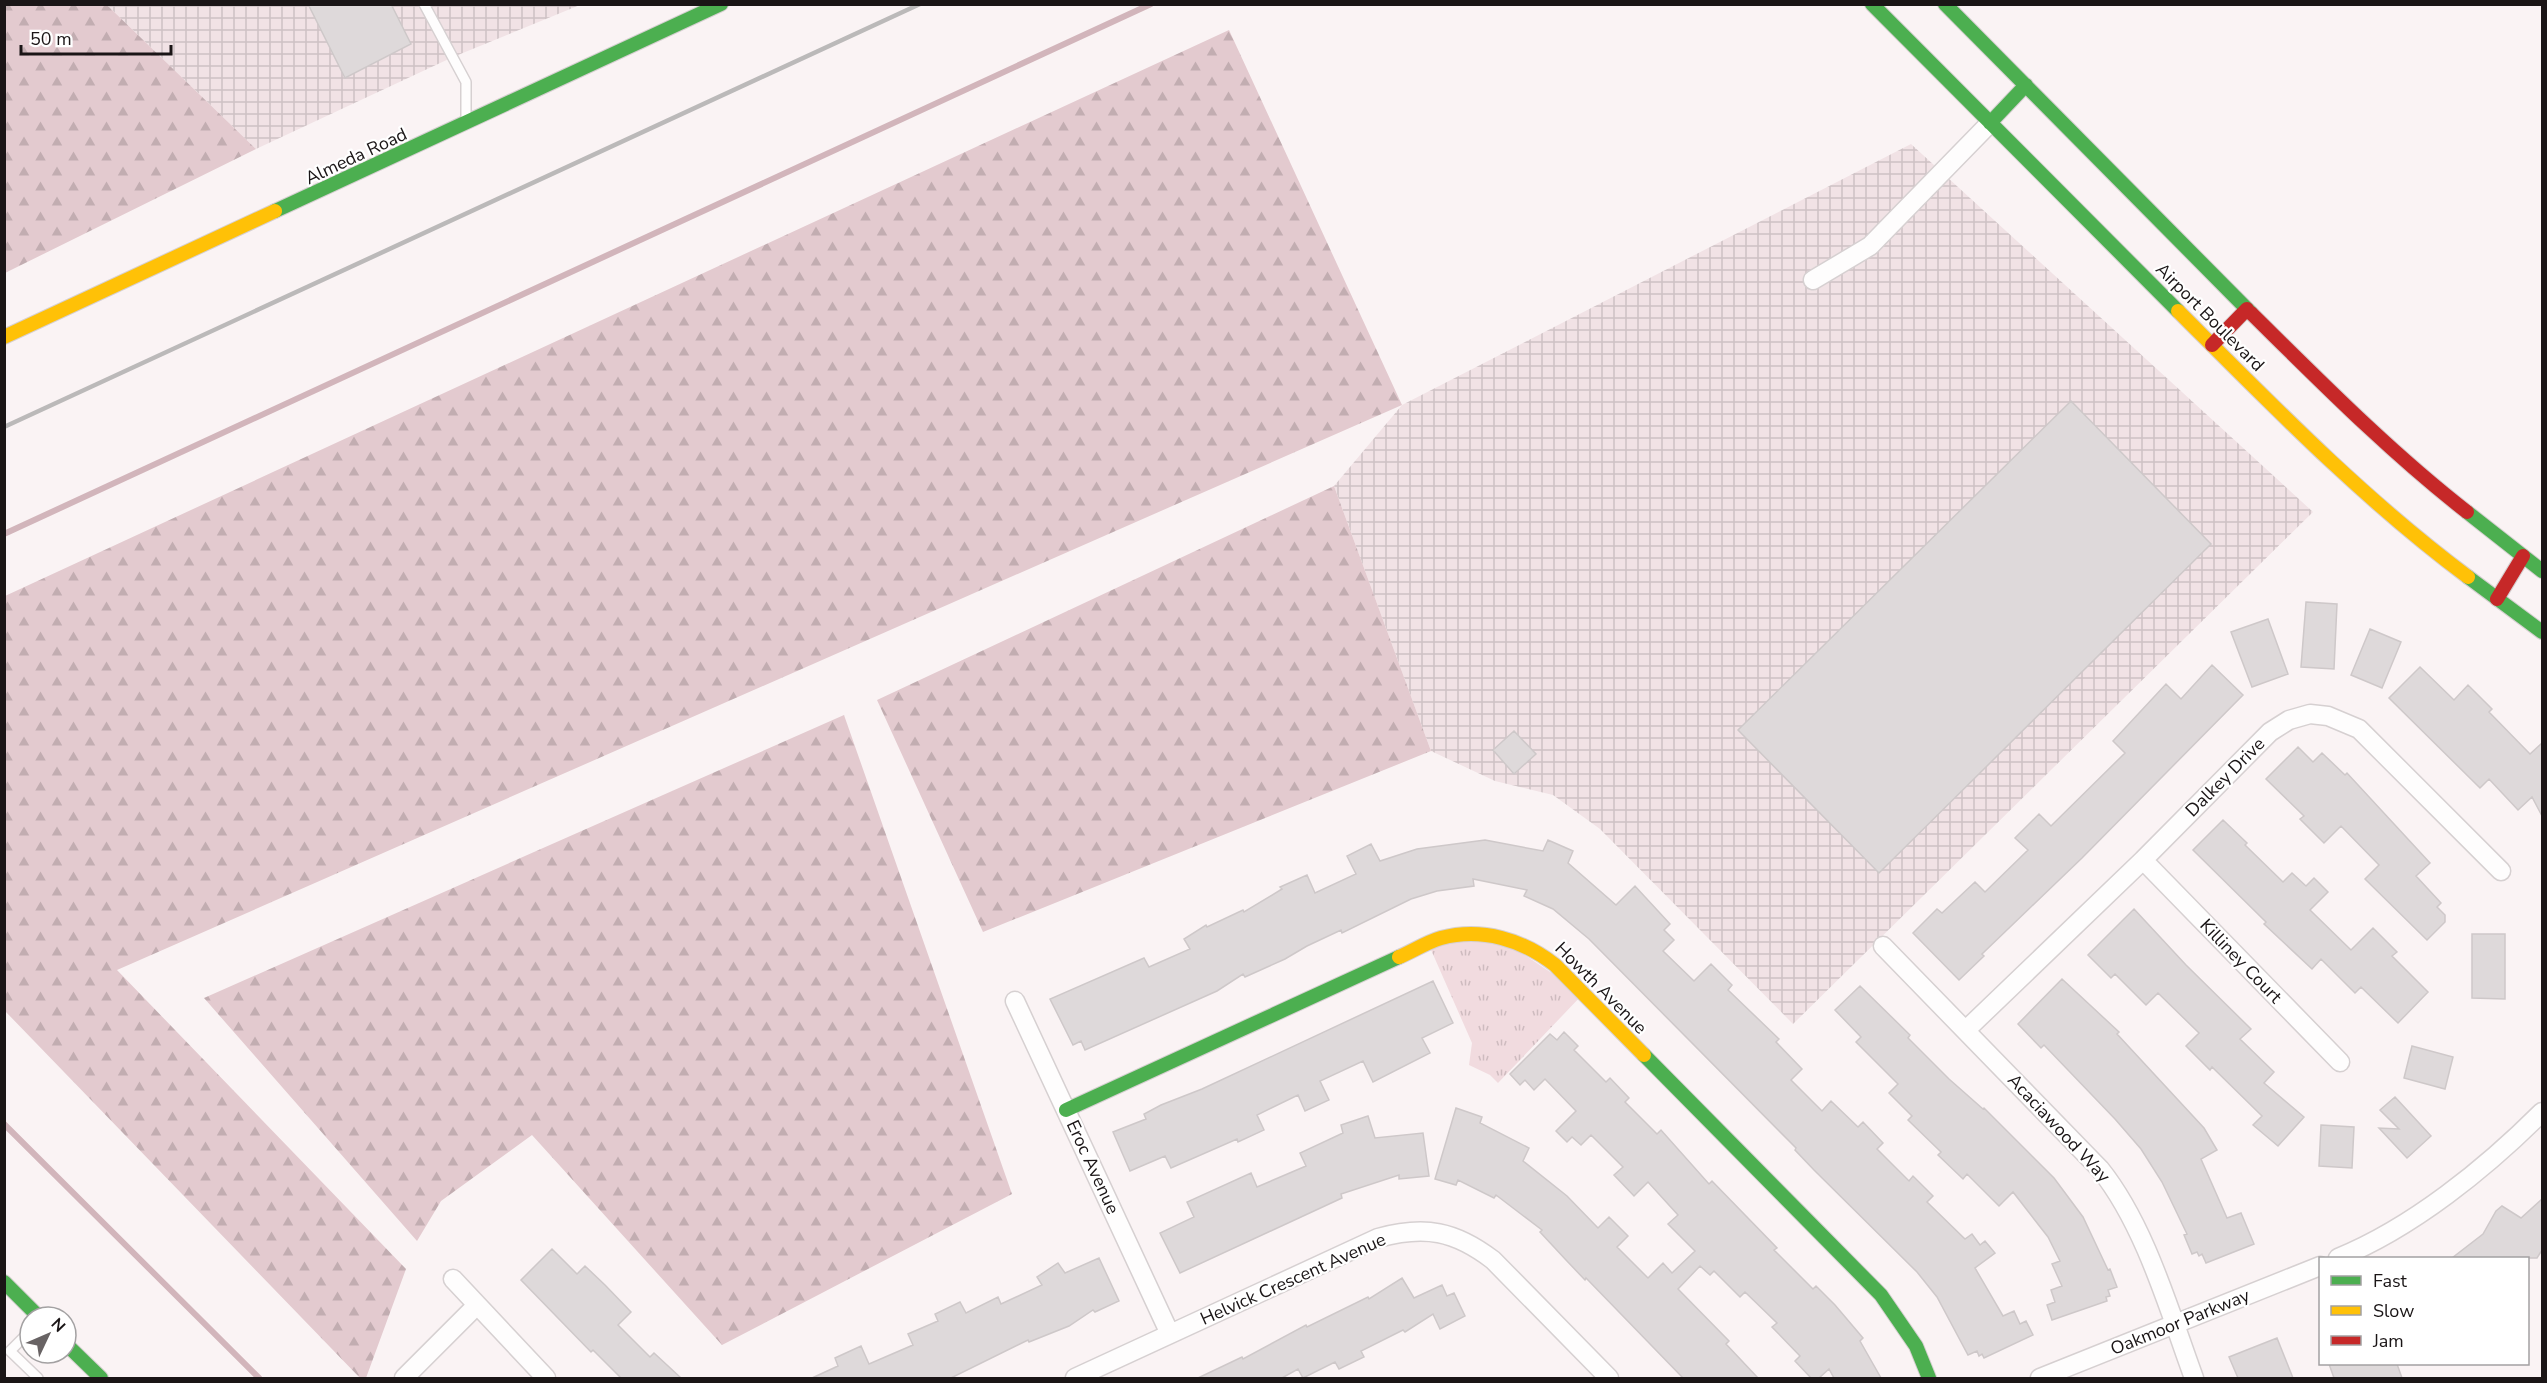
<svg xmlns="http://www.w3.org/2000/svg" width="2547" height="1383" viewBox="0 0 2547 1383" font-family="'Nunito Sans',sans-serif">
  <defs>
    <pattern id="industrial-grid" width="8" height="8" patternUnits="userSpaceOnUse" patternTransform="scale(1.5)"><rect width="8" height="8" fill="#f1e2e5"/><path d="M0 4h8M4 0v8" fill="none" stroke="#cec1c4"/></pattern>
    <pattern id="forest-firs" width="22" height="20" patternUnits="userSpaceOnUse" patternTransform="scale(1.5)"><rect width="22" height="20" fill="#e3cacf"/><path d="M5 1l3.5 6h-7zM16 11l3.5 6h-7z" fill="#c2adb1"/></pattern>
    <pattern id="park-tufts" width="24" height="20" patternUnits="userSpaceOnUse" patternTransform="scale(1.5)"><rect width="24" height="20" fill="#f1dbdf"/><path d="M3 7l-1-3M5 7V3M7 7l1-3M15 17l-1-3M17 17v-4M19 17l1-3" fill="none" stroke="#cebbbf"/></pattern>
  </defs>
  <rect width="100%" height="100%" fill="#faf3f4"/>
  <path fill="url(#industrial-grid)" d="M 107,5 L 580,5 L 453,57 L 256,149 Z
    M 1911,144 L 2313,512 L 1793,1024 L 1600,829 L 1553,795 L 1495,781 L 1431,751 L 1334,486 L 1402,405 Z"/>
  <path fill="url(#forest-firs)" d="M 5,4 L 107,5 L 256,149 L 5,273 Z
    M 1229,30 L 1402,405 L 117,970 L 406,1269 L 366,1378 L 360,1378 L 5,1011 L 5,596 Z
    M 1334,486 L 1431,751 L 983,932 L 877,700 Z
    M 844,715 L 1012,1194 L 722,1345 L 532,1135 L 441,1201 L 417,1241 L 204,998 Z"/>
  <path fill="url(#park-tufts)" d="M 1495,935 L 1583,994 L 1498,1083 L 1490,1075 L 1469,1065 L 1472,1043 L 1428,943 Z"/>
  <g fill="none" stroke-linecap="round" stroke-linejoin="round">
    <path stroke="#d2b5bb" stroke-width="6" d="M 4,534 L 1151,4
      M 4,1124 L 259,1378"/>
  </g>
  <path fill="#ded9da" stroke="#cec8c9" stroke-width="1.5" d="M 308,4 L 391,4 L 411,44 L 345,78 Z
    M 2071,401 L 2211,544 L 1879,873 L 1738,730 Z
    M 2306,602 L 2337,604 L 2334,669 L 2301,667 Z
    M 2268,619 L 2288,674 L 2252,687 L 2231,632 Z
    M 2370,629 L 2401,642 L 2382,688 L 2351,675 Z
    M 2212,665 L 2243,695 L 2082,858 L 1982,954 L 1984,956 L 1959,980 L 1913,933 L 1937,909 L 1942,913 L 1975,882 L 1985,892 L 2028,850 L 2015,838 L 2039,814 L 2051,826 L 2125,753 L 2113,741 L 2166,684 L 2181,699 Z
    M 2420,667 L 2454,700 L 2468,685 L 2492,709 L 2489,712 L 2530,754 L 2542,743 L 2542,816 L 2532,797 L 2518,810 L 2489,779 L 2480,788 L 2389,698 Z
    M 1514,731 L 1536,754 L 1514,774 L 1493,750 Z
    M 2298,747 L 2313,762 L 2322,753 L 2345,775 L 2347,773 L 2430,863 L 2416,876 L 2441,903 L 2437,907 L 2445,915 L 2445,922 L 2427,940 L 2365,879 L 2379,865 L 2341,826 L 2324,843 L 2300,819 L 2304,816 L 2266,779 Z
    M 2223,820 L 2247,843 L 2245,845 L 2283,882 L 2292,873 L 2306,886 L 2314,878 L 2328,892 L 2310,910 L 2351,950 L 2373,928 L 2397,952 L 2392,956 L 2428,992 L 2398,1023 L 2361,987 L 2355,993 L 2321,959 L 2312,969 L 2264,924 L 2266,922 L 2193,850 Z
    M 1485,840 L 1543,851 L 1548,840 L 1573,851 L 1568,863 L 1616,905 L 1635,886 L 1670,924 L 1664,930 L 1674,940 L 1663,951 L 1694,981 L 1711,964 L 1732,985 L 1728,990 L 1779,1039 L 1776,1042 L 1802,1069 L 1791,1080 L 1822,1111 L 1831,1101 L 1858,1127 L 1863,1122 L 1883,1143 L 1877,1149 L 1909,1181 L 1913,1176 L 1933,1196 L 1927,1202 L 1965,1239 L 1972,1234 L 1980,1245 L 1985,1241 L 1995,1253 L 1975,1268 L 2003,1316 L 2014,1311 L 2020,1324 L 2026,1321 L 2033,1335 L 1984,1358 L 1982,1354 L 1979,1356 L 1977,1351 L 1968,1355 L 1937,1297 L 1917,1272 L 1814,1170 L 1795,1150 L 1796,1148 L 1589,939 L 1553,909 L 1524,896 L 1527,890 L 1473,879 L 1474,886 L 1437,891 L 1411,899 L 1342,933 L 1341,930 L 1307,946 L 1285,959 L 1245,977 L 1243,974 L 1217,991 L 1085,1050 L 1081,1041 L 1073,1045 L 1050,999 L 1144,958 L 1149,967 L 1190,949 L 1184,939 L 1206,925 L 1207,927 L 1243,910 L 1244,912 L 1282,889 L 1280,887 L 1307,875 L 1315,893 L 1356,874 L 1347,856 L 1371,844 L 1380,861 L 1417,849 Z
    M 2134,909 L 2186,965 L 2251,1029 L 2240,1039 L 2274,1072 L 2264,1083 L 2304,1117 L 2278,1146 L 2253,1125 L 2262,1116 L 2212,1067 L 2210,1070 L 2186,1046 L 2199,1033 L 2158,993 L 2146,1005 L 2115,974 L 2111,978 L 2088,955 Z
    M 2472,934 L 2505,934 L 2505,999 L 2472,998 Z
    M 2062,979 L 2119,1032 L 2117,1034 L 2204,1128 L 2217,1150 L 2201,1159 L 2227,1218 L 2241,1213 L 2254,1244 L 2206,1263 L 2202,1254 L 2199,1256 L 2197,1252 L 2192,1254 L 2184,1235 L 2187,1234 L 2162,1182 L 2141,1149 L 2115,1119 L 2044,1045 L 2041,1048 L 2018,1024 Z
    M 1433,981 L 1453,1023 L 1422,1038 L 1430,1053 L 1373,1082 L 1363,1061 L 1320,1081 L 1329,1100 L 1305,1111 L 1298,1095 L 1257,1115 L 1264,1130 L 1238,1142 L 1237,1139 L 1171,1168 L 1165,1156 L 1130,1171 L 1113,1132 L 1146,1119 L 1144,1114 L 1161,1105 L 1202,1089 Z
    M 1860,986 L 1910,1035 L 1908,1038 L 1949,1079 L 1983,1109 L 1984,1108 L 2054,1178 L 2083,1217 L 2108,1270 L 2110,1269 L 2117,1287 L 2108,1290 L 2110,1296 L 2106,1297 L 2107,1301 L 2052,1320 L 2047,1305 L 2055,1302 L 2051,1290 L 2062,1286 L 2052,1264 L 2060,1261 L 2048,1237 L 2013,1192 L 1999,1206 L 1967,1174 L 1963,1179 L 1938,1155 L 1941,1152 L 1908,1120 L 1912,1116 L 1889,1093 L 1898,1084 L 1856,1042 L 1861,1037 L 1835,1010 Z
    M 1564,1032 L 1578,1046 L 1574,1050 L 1606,1082 L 1610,1078 L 1629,1098 L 1625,1102 L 1657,1134 L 1661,1130 L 1709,1184 L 1712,1181 L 1777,1248 L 1774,1250 L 1813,1289 L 1816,1286 L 1835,1305 L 1863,1338 L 1860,1341 L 1881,1378 L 1834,1378 L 1829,1369 L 1819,1378 L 1811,1378 L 1795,1361 L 1800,1356 L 1772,1327 L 1777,1323 L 1745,1292 L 1740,1297 L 1714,1271 L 1710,1275 L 1700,1266 L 1678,1289 L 1729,1341 L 1726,1344 L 1758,1378 L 1683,1378 L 1586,1278 L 1585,1280 L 1566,1260 L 1540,1232 L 1542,1230 L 1496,1195 L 1494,1198 L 1458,1180 L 1456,1185 L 1435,1179 L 1456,1108 L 1482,1117 L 1480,1123 L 1529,1148 L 1523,1161 L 1567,1196 L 1598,1228 L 1609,1217 L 1628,1236 L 1617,1247 L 1648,1278 L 1663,1263 L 1672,1273 L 1695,1251 L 1668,1224 L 1678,1215 L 1648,1182 L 1634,1196 L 1614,1175 L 1623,1167 L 1591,1135 L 1581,1145 L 1572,1137 L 1567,1142 L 1556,1131 L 1576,1111 L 1545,1079 L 1534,1090 L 1525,1080 L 1520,1085 L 1510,1074 L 1550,1034 L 1557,1040 Z
    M 2412,1046 L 2453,1057 L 2445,1089 L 2404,1078 Z
    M 2395,1097 L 2431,1136 L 2407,1158 L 2379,1128 L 2399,1129 L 2380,1110 Z
    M 1368,1116 L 1375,1138 L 1423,1133 L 1429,1176 L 1399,1179 L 1399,1175 L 1341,1194 L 1342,1198 L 1180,1273 L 1160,1233 L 1194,1217 L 1187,1202 L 1251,1173 L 1257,1187 L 1306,1166 L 1300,1153 L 1343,1133 L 1341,1125 Z
    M 2321,1125 L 2354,1127 L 2352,1168 L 2319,1166 Z
    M 2542,1199 L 2542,1250 L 2537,1258 L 2452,1258 L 2483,1234 L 2496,1211 L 2502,1206 L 2521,1218 Z
    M 552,1249 L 577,1274 L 585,1266 L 605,1285 L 631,1312 L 618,1325 L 650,1357 L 654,1353 L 681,1378 L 621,1378 L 593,1350 L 591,1352 L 521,1280 Z
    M 1099,1258 L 1119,1301 L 1095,1312 L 1093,1310 L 1069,1326 L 1029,1342 L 1028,1340 L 951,1378 L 812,1378 L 838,1366 L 835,1358 L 861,1346 L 869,1364 L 913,1345 L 908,1334 L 938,1321 L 935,1314 L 960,1302 L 966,1313 L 998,1297 L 1001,1304 L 1042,1285 L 1037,1277 L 1058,1263 L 1065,1273 Z
    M 1402,1278 L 1414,1298 L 1442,1285 L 1447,1296 L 1454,1293 L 1465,1316 L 1440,1329 L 1433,1314 L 1405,1332 L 1403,1330 L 1361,1351 L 1364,1357 L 1339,1369 L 1335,1362 L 1303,1378 L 1298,1369 L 1282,1378 L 1198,1378 L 1242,1357 L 1243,1359 L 1306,1325 L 1307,1327 L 1368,1297 L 1369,1299 Z
    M 2277,1338 L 2293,1378 L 2238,1378 L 2229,1357 Z
    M 2329,1364 L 2397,1364 L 2402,1378 L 2334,1378 Z"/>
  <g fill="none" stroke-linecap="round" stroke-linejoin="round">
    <g stroke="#d6d0d1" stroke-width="12">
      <path id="lane" d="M 424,4 L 466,82 L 466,119
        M 30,1331 L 10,1351 L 38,1378"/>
    </g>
    <g stroke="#d6d0d1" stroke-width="21">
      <path id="street" d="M 1813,280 L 1870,246 L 1990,123
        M 2143,860 L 2340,1062
        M 1883,946 L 2100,1169 C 2145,1225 2169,1310 2194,1378
        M 1015,1001 L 1170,1334
        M 1966,1030 L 2143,860 L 2270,732 L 2289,720 L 2310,714 L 2328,716 L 2359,729 L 2501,871
        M 2338,1258 C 2412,1228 2486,1168 2542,1112
        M 453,1279 L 546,1378
        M 404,1378 L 477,1305
        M 1075,1378 L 1378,1238 C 1425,1225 1455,1231 1493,1260 L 1609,1378
        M 2040,1378 L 2320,1266"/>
    </g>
    <g stroke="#d6d0d1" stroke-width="16">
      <path id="fast" d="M 1872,4 L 2178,311
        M 1945,4 L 2251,313
        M 1990,123 L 2026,85
        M 275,211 L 721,4
        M 2467,512 L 2542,571
        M 2468,577 L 2542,632
        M 1644,1055 L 1881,1295 L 1916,1346 L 1929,1378
        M 1066,1110 L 1399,957
        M 4,1282 L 39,1317
        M 66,1344 L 101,1378"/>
    </g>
    <g stroke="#d6d0d1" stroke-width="16">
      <path id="slow" d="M 2178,311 C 2271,404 2362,498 2468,577
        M 4,337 L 275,211
        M 1399,957 C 1413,951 1427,942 1441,938 C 1482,927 1523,940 1555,965 L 1644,1055"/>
    </g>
    <g stroke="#d6d0d1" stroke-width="16">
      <path id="jam" d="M 2251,313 C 2321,382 2390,452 2467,512
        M 2212,345 L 2247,309
        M 2497,599 L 2523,556"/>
    </g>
    <use href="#lane" stroke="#fefdfd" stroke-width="9"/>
    <use href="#street" stroke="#fefdfd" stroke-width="18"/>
    <use href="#fast" stroke="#4caf50" stroke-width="14"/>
    <use href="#slow" stroke="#ffc107" stroke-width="14"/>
    <use href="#jam" stroke="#c62828" stroke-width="14"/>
    <path stroke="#bbb9b9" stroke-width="4.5" d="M 4,427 L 920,4"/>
  </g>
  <g text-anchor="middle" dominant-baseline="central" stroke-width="4.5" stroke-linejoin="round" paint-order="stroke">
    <g font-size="18" fill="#1a1516" stroke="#fff">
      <text transform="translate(356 156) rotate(-25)">Almeda Road</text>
      <text transform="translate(2210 317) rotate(45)">Airport Boulevard</text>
      <text transform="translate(2225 777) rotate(-45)">Dalkey Drive</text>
      <text transform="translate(2241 961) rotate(46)">Killiney Court</text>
      <text transform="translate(1601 988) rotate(45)">Howth Avenue</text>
      <text transform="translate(2059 1128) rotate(47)">Acaciawood Way</text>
      <text transform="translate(1093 1167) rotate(65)">Eroc Avenue</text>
      <text transform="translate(1293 1279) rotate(-24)">Helvick Crescent Avenue</text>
      <text transform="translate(2180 1322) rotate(-22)">Oakmoor Parkway</text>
    </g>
  </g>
  <rect width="2547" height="1383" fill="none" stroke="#1a1516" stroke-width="12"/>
  <rect x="2319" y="1257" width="210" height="108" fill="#ffffff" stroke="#a3a1a2" stroke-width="1.5"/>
  <rect x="2331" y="1276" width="30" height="9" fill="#4caf50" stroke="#a3a1a2" stroke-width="1.5"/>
  <text x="2373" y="1287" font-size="18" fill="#1a1516">Fast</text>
  <rect x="2331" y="1306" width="30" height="9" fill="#ffc107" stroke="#a3a1a2" stroke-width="1.5"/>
  <text x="2373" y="1317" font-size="18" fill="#1a1516">Slow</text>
  <rect x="2331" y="1336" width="30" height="9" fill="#c62828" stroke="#a3a1a2" stroke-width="1.5"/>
  <text x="2373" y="1347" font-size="18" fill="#1a1516">Jam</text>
  <g transform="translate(48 1335) rotate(46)"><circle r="28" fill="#ffffff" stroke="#a3a1a2" stroke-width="1.5"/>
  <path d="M0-4.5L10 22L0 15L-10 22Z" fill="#686364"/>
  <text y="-9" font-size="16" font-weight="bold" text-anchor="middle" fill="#1a1516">N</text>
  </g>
  <path d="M21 45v9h150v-9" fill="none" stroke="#1a1516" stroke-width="3"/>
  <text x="30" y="45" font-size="18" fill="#1a1516" stroke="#ffffff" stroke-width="4.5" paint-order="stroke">50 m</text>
</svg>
